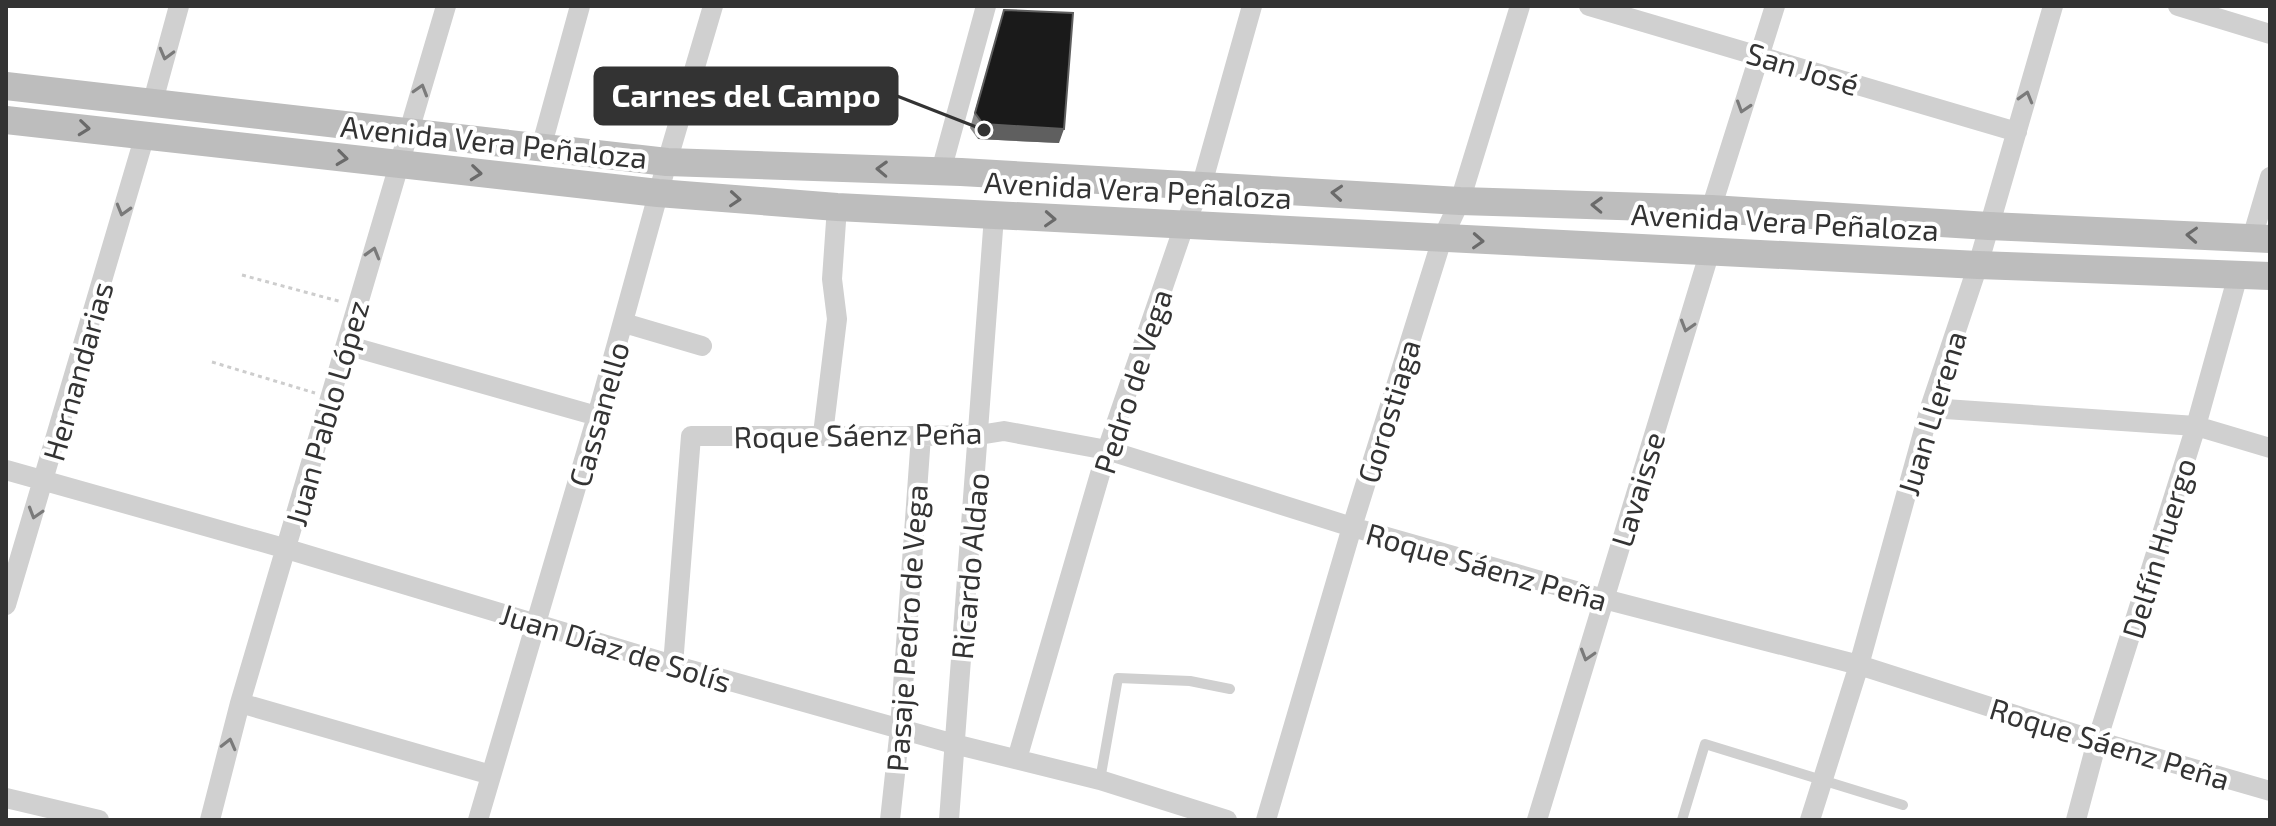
<svg xmlns="http://www.w3.org/2000/svg" width="2276" height="826" viewBox="0 0 2276 826" font-family="'Exo 2',sans-serif">
  <rect width="100%" height="100%" fill="#fff"/>
  <g fill="none" stroke-linecap="round" stroke-linejoin="round">
    <path stroke="#cdcdcd" stroke-width="3" stroke-dasharray="4 4" stroke-linecap="butt" d="M 242,275 L 342,302
      M 212,362 L 315,393"/>
    <path stroke="#d0d0d0" stroke-width="10" d="M 1100,780 L 1118,678 L 1190,681 L 1230,689
      M 1682,820 L 1705,744 L 1903,805"/>
    <path stroke="#d0d0d0" stroke-width="20" d="M 1589,6 L 2017,132
      M 2178,6 L 2270,34
      M 153,101 L 179,6
      M 541,148 L 580,6
      M 941,171 L 986,6
      M 1711,209 L 1775,6
      M 2252,238 L 2270,177
      M 624,323 L 702,346
      M 346,345 L 597,416
      M 1930,408 L 2196,426 L 2270,448
      M 823,434 L 837,319 L 832,279 L 837,207
      M 6,470 L 287,549 L 673,665 L 954,744 L 1100,780 L 1227,820
      M 6,605 L 145,135
      M 673,665 L 691,436 L 921,436 L 979,435 L 1004,431 L 1107,450 L 1352,527 L 1604,599 L 1859,665 L 2097,741 L 2270,791
      M 240,703 L 491,775
      M 1017,759 L 1107,450 L 1184,226 L 1202,184 L 1252,6
      M 6,798 L 99,820
      M 210,820 L 240,703 L 446,6
      M 478,820 L 597,416 L 667,162 L 713,6
      M 890,820 L 900,728 L 921,436
      M 949,820 L 994,216
      M 1266,820 L 1352,527 L 1442,239 L 1460,201 L 1520,6
      M 1537,820 L 1710,251
      M 1810,820 L 1859,665 L 1930,408 L 1978,265 L 2053,6
      M 2076,820 L 2097,741 L 2196,426 L 2238,275"/>
    <path stroke="#bdbdbd" stroke-width="28" d="M 6,86 L 667,162 L 961,172 L 1460,201 L 1711,209 L 1989,226 L 2270,239
      M 6,120 L 658,193 L 837,207 L 1978,265 L 2270,276"/>
  </g>
  <path fill="#8c8c8c" d="M 1004,10 L 1059,143 L 978,139 L 970,128 Z"/>
  <path fill="#5f5f5f" d="M 983,124 L 1064,129 L 1059,143 L 978,139 Z"/>
  <path fill="#1a1a1a" stroke="#5f5f5f" stroke-width="2" d="M 1004,10 L 1073,13 L 1064,129 L 983,124 L 975,113 Z"/>
  <defs><path id="oneway-chevron" d="M-2-3.5L2.5 0L-2 3.5" fill="none" stroke-width="1.6" stroke-linecap="round" stroke-linejoin="round" transform="scale(2)"/></defs>
  <g stroke="#7a7a7a">
    <use href="#oneway-chevron" transform="translate(166 54) rotate(105)"/>
    <use href="#oneway-chevron" transform="translate(421 90) rotate(-73)"/>
    <use href="#oneway-chevron" transform="translate(2026 97) rotate(-74)"/>
    <use href="#oneway-chevron" transform="translate(1743 107) rotate(108)"/>
    <use href="#oneway-chevron" transform="translate(123 210) rotate(106)"/>
    <use href="#oneway-chevron" transform="translate(373 253) rotate(-74)"/>
    <use href="#oneway-chevron" transform="translate(1687 326) rotate(107)"/>
    <use href="#oneway-chevron" transform="translate(35 513) rotate(107)"/>
    <use href="#oneway-chevron" transform="translate(1587 655) rotate(107)"/>
    <use href="#oneway-chevron" transform="translate(229 744) rotate(-76)"/>
  </g>
  <g stroke="#6a6a6a">
    <use href="#oneway-chevron" transform="translate(84 128) rotate(6)"/>
    <use href="#oneway-chevron" transform="translate(342 158) rotate(7)"/>
    <use href="#oneway-chevron" transform="translate(882 169) rotate(-178)"/>
    <use href="#oneway-chevron" transform="translate(476 173) rotate(6)"/>
    <use href="#oneway-chevron" transform="translate(1337 193) rotate(-176)"/>
    <use href="#oneway-chevron" transform="translate(735 199) rotate(4)"/>
    <use href="#oneway-chevron" transform="translate(1597 205) rotate(-178)"/>
    <use href="#oneway-chevron" transform="translate(1050 219) rotate(3)"/>
    <use href="#oneway-chevron" transform="translate(2192 235) rotate(-177)"/>
    <use href="#oneway-chevron" transform="translate(1478 241) rotate(3)"/>
  </g>
  <g text-anchor="middle" dominant-baseline="central" stroke-width="8" stroke-linejoin="round" paint-order="stroke">
    <g font-size="30" fill="#333" stroke="#fff">
      <text transform="translate(1803 68) rotate(17)">San José</text>
      <text transform="translate(494 141) rotate(6)">Avenida Vera Peñaloza</text>
      <text transform="translate(1138 189) rotate(3)">Avenida Vera Peñaloza</text>
      <text transform="translate(1785 221) rotate(3)">Avenida Vera Peñaloza</text>
      <text transform="translate(77 371) rotate(-74)">Hernandarias</text>
      <text transform="translate(1132 381) rotate(-72)">Pedro de Vega</text>
      <text transform="translate(1388 411) rotate(-73)">Gorostiaga</text>
      <text transform="translate(326 413) rotate(-74)">Juan Pablo López</text>
      <text transform="translate(1931 413) rotate(-73)">Juan Llerena</text>
      <text transform="translate(598 414) rotate(-74)">Cassanello</text>
      <text transform="translate(858 434) rotate(-1)">Roque Sáenz Peña</text>
      <text transform="translate(1637 489) rotate(-73)">Lavaisse</text>
      <text transform="translate(2158 548) rotate(-73)">Delfín Huergo</text>
      <text transform="translate(969 566) rotate(-85)">Ricardo Aldao</text>
      <text transform="translate(1487 566) rotate(16)">Roque Sáenz Peña</text>
      <text transform="translate(906 628) rotate(-86)">Pasaje Pedro de Vega</text>
      <text transform="translate(616 647) rotate(17)">Juan Díaz de Solís</text>
      <text transform="translate(2110 743) rotate(17)">Roque Sáenz Peña</text>
    </g>
  </g>
  <path fill="none" stroke="#333" stroke-width="3" d="M984 130L897 96"/>
  <circle fill="#333" stroke="#fff" stroke-width="3" cx="984" cy="130" r="8"/>
  <rect fill="#333" stroke="#333" stroke-width="3" x="595" y="68" width="302" height="56" rx="8"/>
  <g font-size="32" text-anchor="middle" font-weight="bold" fill="#fff">
    <text x="746" y="107">Carnes del Campo</text>
  </g>
  <rect width="2276" height="826" fill="none" stroke="#333333" stroke-width="16"/>
</svg>
